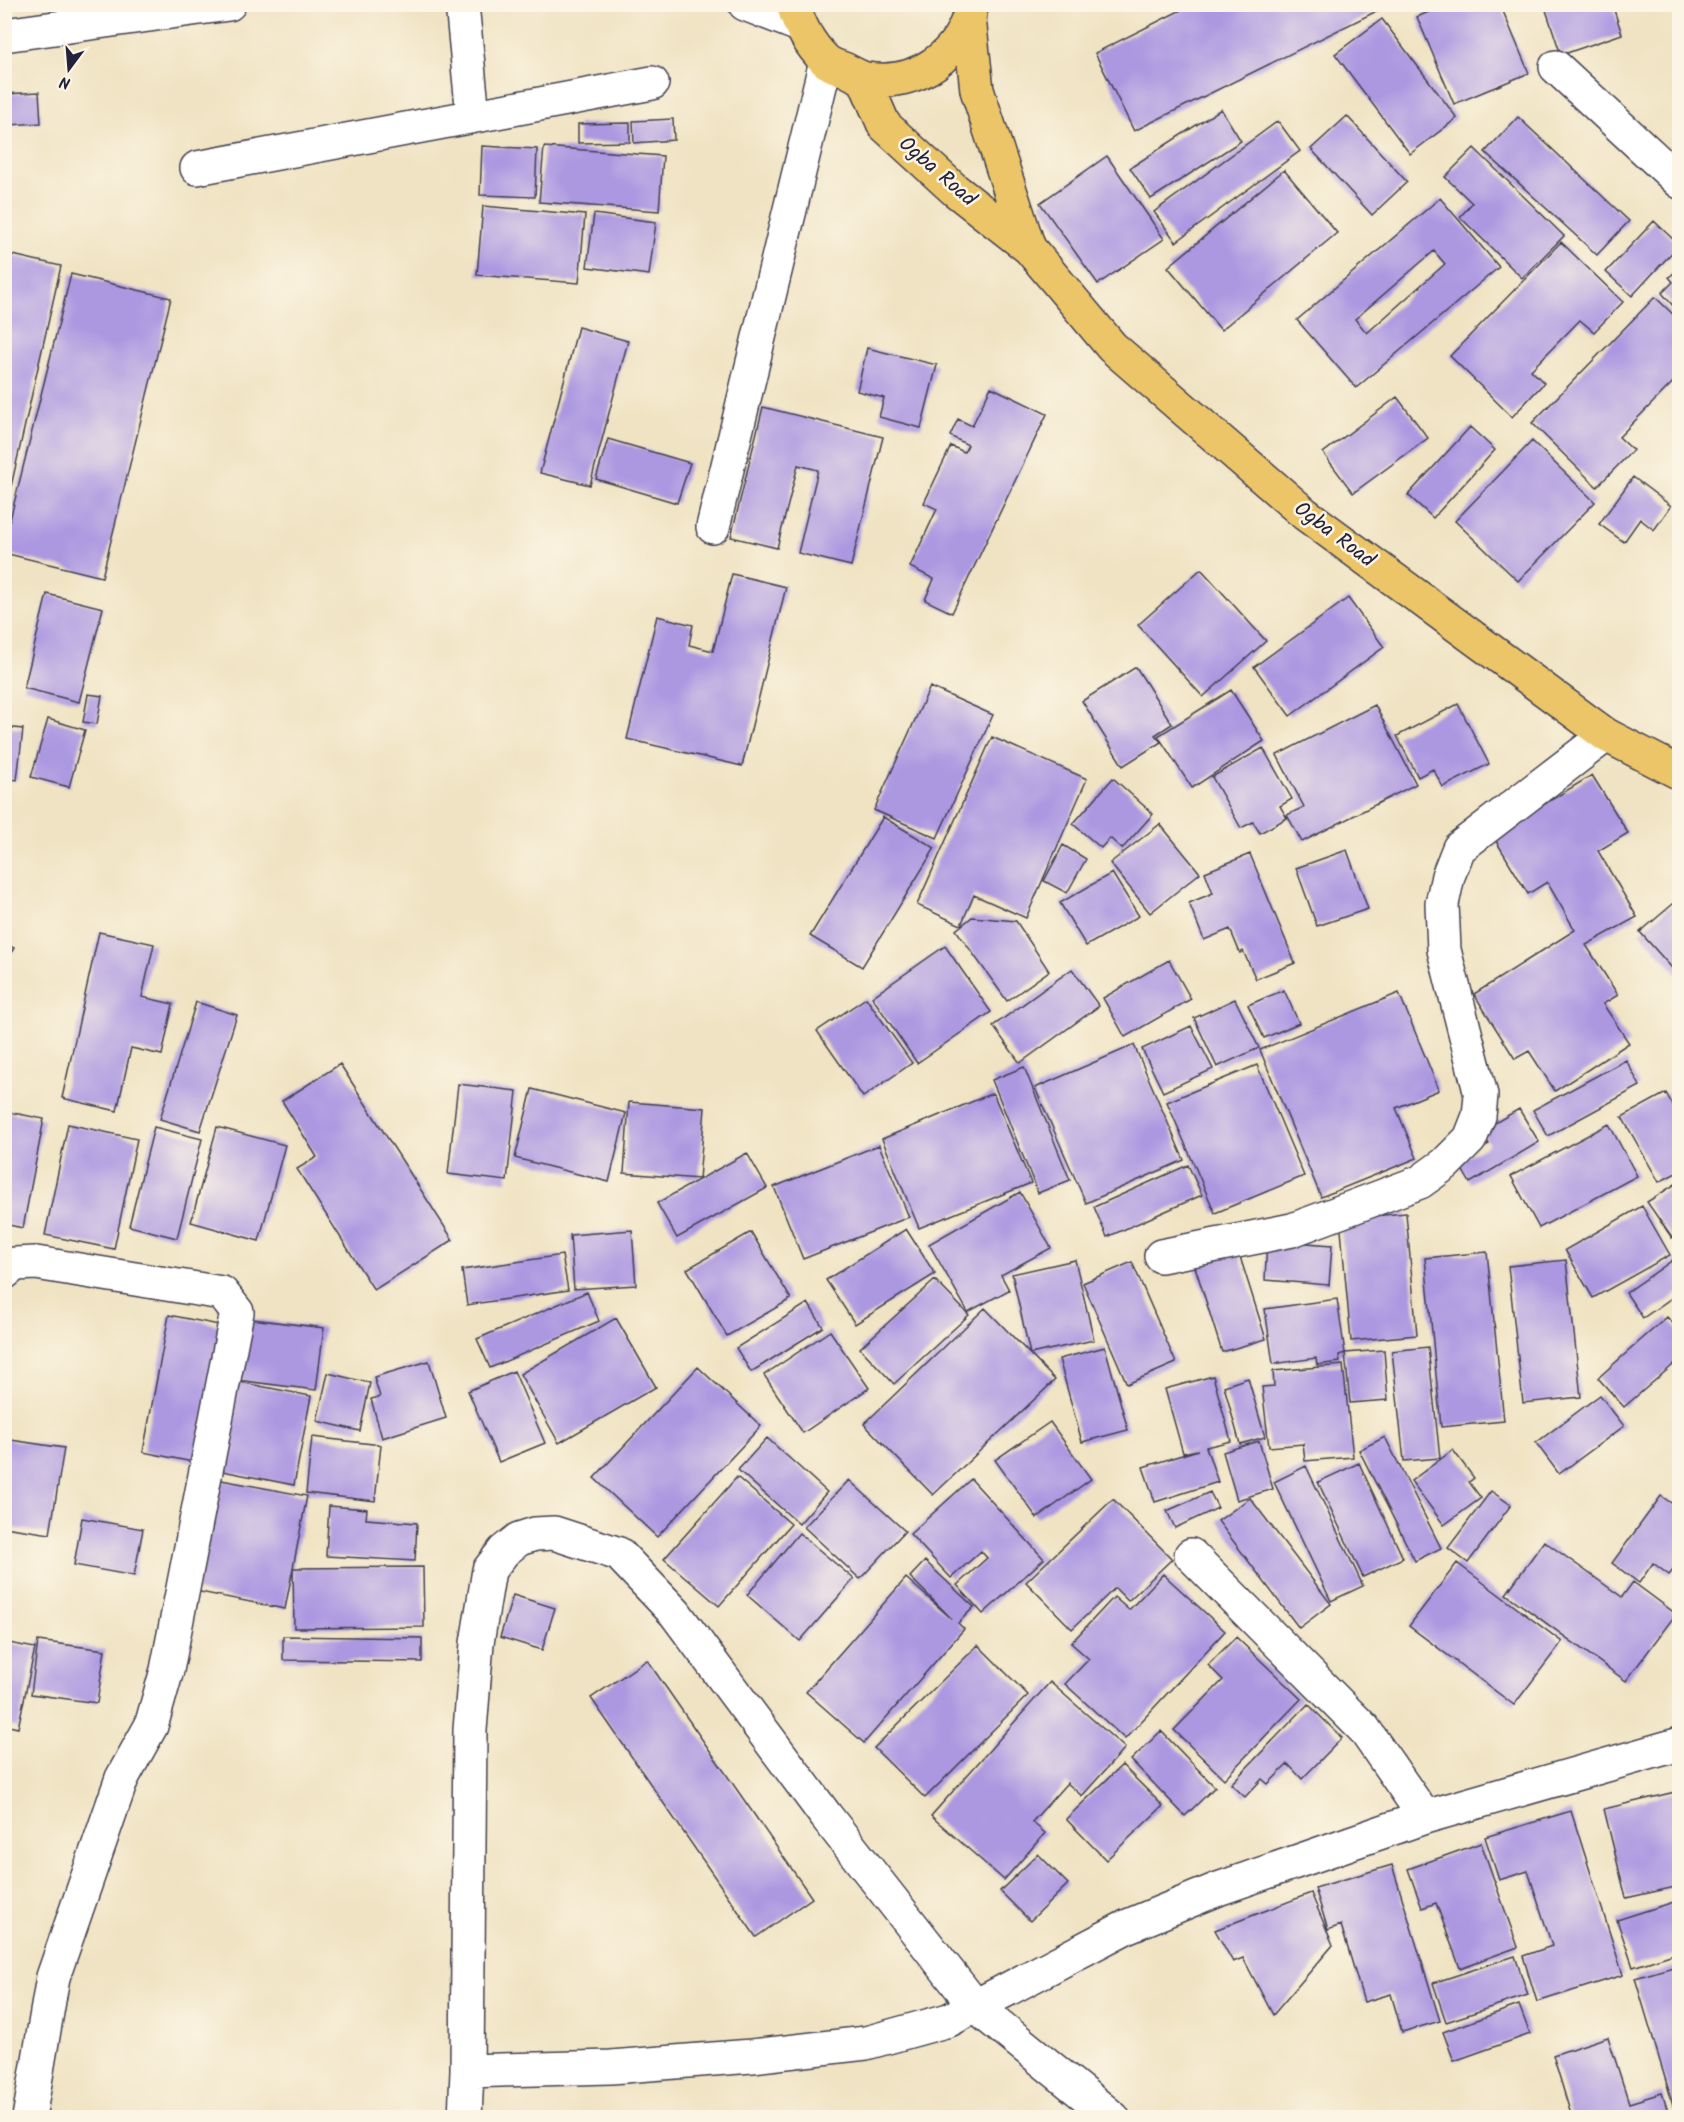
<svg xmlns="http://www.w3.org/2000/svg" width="1684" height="2122" viewBox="0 0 1684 2122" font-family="Kalam,sans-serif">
  <rect width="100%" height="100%" fill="#fcf5e5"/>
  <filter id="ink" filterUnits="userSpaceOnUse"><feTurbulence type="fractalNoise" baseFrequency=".0167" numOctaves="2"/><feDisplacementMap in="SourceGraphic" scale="12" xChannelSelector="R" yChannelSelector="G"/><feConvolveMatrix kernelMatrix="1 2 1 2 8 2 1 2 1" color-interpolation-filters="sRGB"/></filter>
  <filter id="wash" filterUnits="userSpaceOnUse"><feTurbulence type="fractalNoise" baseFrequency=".008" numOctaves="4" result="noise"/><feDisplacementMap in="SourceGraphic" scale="24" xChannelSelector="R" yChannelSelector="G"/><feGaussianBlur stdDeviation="1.35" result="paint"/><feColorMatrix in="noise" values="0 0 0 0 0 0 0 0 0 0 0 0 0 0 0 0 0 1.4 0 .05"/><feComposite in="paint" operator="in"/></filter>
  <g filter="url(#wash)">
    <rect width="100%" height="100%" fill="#f0e3c3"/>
    <g id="blocks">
      <path fill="#ac97e1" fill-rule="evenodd" d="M 1193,4 L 1391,4 L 1134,131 L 1095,53 Z
        M 1447,4 L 1500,4 L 1529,73 L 1454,104 L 1417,17 Z
        M 1544,4 L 1612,4 L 1622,34 L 1561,55 Z
        M 1382,19 L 1457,118 L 1410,154 L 1335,54 Z
        M 39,92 L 41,123 L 8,125 L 6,94 Z
        M 1221,109 L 1241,141 L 1151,199 L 1130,168 Z
        M 1347,116 L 1407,182 L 1372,215 L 1311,149 Z
        M 1518,117 L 1629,221 L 1597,255 L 1485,152 Z
        M 673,119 L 674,140 L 634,143 L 633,121 Z
        M 1278,121 L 1300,151 L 1176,242 L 1154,212 Z
        M 630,123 L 630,142 L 578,143 L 578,124 Z
        M 482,146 L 537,149 L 535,197 L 480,195 Z
        M 544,147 L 663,156 L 659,211 L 539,202 Z
        M 1474,148 L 1564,236 L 1522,278 L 1460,217 L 1472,203 L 1445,177 Z
        M 1107,156 L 1164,239 L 1098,284 L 1040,203 Z
        M 1284,170 L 1337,233 L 1221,330 L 1168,267 Z
        M 1440,198 L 1499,267 L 1356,388 L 1297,320 ZM 1434,251 L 1445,264 L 1367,333 L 1355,319 Z
        M 483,206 L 585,215 L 579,283 L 477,275 Z
        M 594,214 L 656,222 L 649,275 L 587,267 Z
        M 1654,221 L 1679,245 L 1632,296 L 1606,272 Z
        M 1561,242 L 1623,302 L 1594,332 L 1580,320 L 1531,370 L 1544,383 L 1512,417 L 1450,356 Z
        M 4,253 L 61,266 L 5,513 L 4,513 Z
        M 1680,268 L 1680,314 L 1662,293 L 1673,282 L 1669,277 Z
        M 71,274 L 171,298 L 102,577 L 4,553 L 4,544 Z
        M 1655,297 L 1680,321 L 1680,375 L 1619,437 L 1633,450 L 1597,487 L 1532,423 Z
        M 578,327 L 628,341 L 590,485 L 540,473 Z
        M 867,348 L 937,365 L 921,428 L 879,417 L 884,398 L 857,391 Z
        M 991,387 L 1047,414 L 952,613 L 925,600 L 934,579 L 910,567 L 937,509 L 924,503 L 951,446 L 964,452 L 968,445 L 950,436 L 958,419 L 972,426 Z
        M 1397,397 L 1428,438 L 1353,493 L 1323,453 Z
        M 763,407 L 883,437 L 851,566 L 798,553 L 818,470 L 798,465 L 777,548 L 731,537 Z
        M 1470,427 L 1495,450 L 1433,518 L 1408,495 Z
        M 608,439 L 690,463 L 677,503 L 596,479 Z
        M 1532,441 L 1595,502 L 1518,581 L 1455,521 Z
        M 1633,477 L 1671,506 L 1654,530 L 1640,519 L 1624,542 L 1599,524 Z
        M 1201,569 L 1266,641 L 1203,697 L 1138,625 Z
        M 732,574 L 786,587 L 742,766 L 627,739 L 657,616 L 693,625 L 689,645 L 713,651 Z
        M 47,594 L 103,608 L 79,702 L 24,688 Z
        M 1348,598 L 1384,647 L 1290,716 L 1254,667 Z
        M 1136,667 L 1172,724 L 1155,735 L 1161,742 L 1123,766 L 1082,701 Z
        M 930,687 L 993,715 L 937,838 L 874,810 Z
        M 1231,690 L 1264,741 L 1192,788 L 1158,736 Z
        M 88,694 L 102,696 L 97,724 L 83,722 Z
        M 1458,704 L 1489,764 L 1443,787 L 1433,769 L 1418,777 L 1397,736 Z
        M 1375,705 L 1416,784 L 1302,842 L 1287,815 L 1304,807 L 1277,755 Z
        M 48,719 L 85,730 L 69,787 L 31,777 Z
        M 4,727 L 23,729 L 17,780 L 4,778 Z
        M 992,737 L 1087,779 L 1026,918 L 974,895 L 961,925 L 917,905 Z
        M 1263,748 L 1292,799 L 1280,806 L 1287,818 L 1260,833 L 1253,822 L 1241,828 L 1212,777 Z
        M 1592,775 L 1628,833 L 1598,851 L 1637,917 L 1586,945 L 1618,995 L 1603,1004 L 1629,1043 L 1555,1091 L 1529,1051 L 1515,1059 L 1474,994 L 1575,930 L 1547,882 L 1528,894 L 1493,836 Z
        M 1113,778 L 1153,814 L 1122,849 L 1110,838 L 1101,848 L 1073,824 Z
        M 883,817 L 935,848 L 862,967 L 810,936 Z
        M 1160,824 L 1200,873 L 1150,913 L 1110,863 Z
        M 1063,845 L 1086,859 L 1067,893 L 1044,881 Z
        M 1347,850 L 1368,909 L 1317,926 L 1296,868 Z
        M 1250,854 L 1295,963 L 1256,979 L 1243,951 L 1240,953 L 1230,929 L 1204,940 L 1189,903 L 1213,893 L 1205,872 Z
        M 1112,873 L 1139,916 L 1086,946 L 1060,903 Z
        M 1680,898 L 1680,977 L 1640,932 Z
        M 972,917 L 1016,921 L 1049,971 L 1007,1001 L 956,930 Z
        M 99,932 L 154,944 L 142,997 L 173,1004 L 162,1055 L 131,1048 L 117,1111 L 62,1098 Z
        M 4,943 L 14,948 L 4,965 Z
        M 945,946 L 991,1012 L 917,1063 L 872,997 Z
        M 1169,960 L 1191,999 L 1125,1037 L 1103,998 Z
        M 1072,969 L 1099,1006 L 1020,1063 L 993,1026 Z
        M 1284,990 L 1299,1023 L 1264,1038 L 1248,1005 Z
        M 1399,993 L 1439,1090 L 1396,1108 L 1417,1158 L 1321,1197 L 1260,1050 Z
        M 866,998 L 912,1063 L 863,1097 L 817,1031 Z
        M 1235,999 L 1259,1048 L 1217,1067 L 1194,1018 Z
        M 196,1002 L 237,1015 L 200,1131 L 160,1119 Z
        M 1191,1026 L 1213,1069 L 1163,1092 L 1142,1049 Z
        M 1134,1045 L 1184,1160 L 1086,1203 L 1035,1088 Z
        M 1626,1060 L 1640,1086 L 1548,1136 L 1533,1110 Z
        M 340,1064 L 453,1240 L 374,1290 L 297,1169 L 317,1157 L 282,1101 Z
        M 1257,1065 L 1304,1176 L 1215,1213 L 1167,1102 Z
        M 1024,1067 L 1070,1180 L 1038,1193 L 992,1080 Z
        M 458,1084 L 517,1091 L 507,1181 L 448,1174 Z
        M 532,1089 L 626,1113 L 609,1182 L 515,1158 Z
        M 993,1093 L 1031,1183 L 919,1228 L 882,1139 Z
        M 1666,1093 L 1680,1118 L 1680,1171 L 1659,1182 L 1622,1117 Z
        M 629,1102 L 705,1108 L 699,1179 L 624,1173 Z
        M 1519,1109 L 1539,1142 L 1470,1183 L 1458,1162 L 1489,1144 L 1481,1131 Z
        M 4,1111 L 44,1119 L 23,1228 L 4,1224 Z
        M 68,1124 L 137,1139 L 114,1249 L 45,1235 Z
        M 1609,1124 L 1637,1176 L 1539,1228 L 1511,1176 Z
        M 154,1127 L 202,1139 L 177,1238 L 129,1226 Z
        M 217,1127 L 285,1145 L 259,1241 L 191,1222 Z
        M 879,1145 L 909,1217 L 803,1259 L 774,1187 Z
        M 747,1153 L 767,1188 L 677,1238 L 657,1203 Z
        M 1188,1165 L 1202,1195 L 1107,1237 L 1094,1207 Z
        M 1680,1181 L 1680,1233 L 1672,1238 L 1647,1202 Z
        M 1020,1192 L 1051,1248 L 1001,1275 L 1009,1290 L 968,1312 L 929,1244 Z
        M 1642,1206 L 1670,1255 L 1593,1298 L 1565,1250 Z
        M 1406,1213 L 1417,1335 L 1351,1341 L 1340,1219 Z
        M 906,1229 L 935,1274 L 855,1324 L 826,1280 Z
        M 632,1230 L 636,1285 L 574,1289 L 570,1235 Z
        M 751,1232 L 791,1299 L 727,1336 L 687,1269 Z
        M 1267,1240 L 1332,1245 L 1329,1285 L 1265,1280 Z
        M 1236,1244 L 1266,1339 L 1222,1352 L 1192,1257 Z
        M 1487,1252 L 1504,1421 L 1441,1427 L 1425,1258 Z
        M 562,1255 L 568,1290 L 467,1305 L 462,1270 Z
        M 1680,1255 L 1680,1292 L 1643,1318 L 1626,1293 Z
        M 1075,1260 L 1094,1340 L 1030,1354 L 1012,1274 Z
        M 1566,1260 L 1581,1397 L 1523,1403 L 1508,1266 Z
        M 1132,1262 L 1176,1363 L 1127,1384 L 1083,1283 Z
        M 935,1280 L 969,1315 L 894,1384 L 860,1348 Z
        M 587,1292 L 599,1321 L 490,1368 L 477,1339 Z
        M 1337,1299 L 1345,1353 L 1339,1355 L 1340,1362 L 1317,1365 L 1316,1358 L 1273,1364 L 1265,1309 Z
        M 808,1303 L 823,1327 L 751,1372 L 736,1348 Z
        M 985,1308 L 1055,1380 L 933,1495 L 864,1424 Z
        M 169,1315 L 229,1327 L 203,1464 L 143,1452 Z
        M 1667,1317 L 1680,1331 L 1680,1359 L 1624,1407 L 1598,1378 Z
        M 244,1318 L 324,1328 L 316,1390 L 236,1380 Z
        M 616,1318 L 656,1387 L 559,1443 L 520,1374 Z
        M 830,1331 L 869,1388 L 803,1433 L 764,1375 Z
        M 1105,1347 L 1128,1430 L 1082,1442 L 1059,1359 Z
        M 1428,1347 L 1440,1458 L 1404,1461 L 1392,1351 Z
        M 1384,1350 L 1388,1400 L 1350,1403 L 1345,1353 Z
        M 429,1361 L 446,1418 L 382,1438 L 371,1399 L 380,1397 L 374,1377 Z
        M 1343,1365 L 1353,1457 L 1305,1461 L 1303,1444 L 1269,1447 L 1262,1387 L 1274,1386 L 1273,1371 Z
        M 698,1367 L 761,1426 L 657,1537 L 594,1478 Z
        M 514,1371 L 545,1443 L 499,1462 L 468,1391 Z
        M 328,1373 L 370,1383 L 360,1431 L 317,1421 Z
        M 1213,1376 L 1231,1441 L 1206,1447 L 1218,1482 L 1155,1502 L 1143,1467 L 1198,1450 L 1183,1453 L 1165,1389 Z
        M 1248,1378 L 1265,1437 L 1240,1444 L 1224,1386 Z
        M 234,1381 L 311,1396 L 294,1485 L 217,1470 Z
        M 1600,1395 L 1624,1426 L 1559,1474 L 1536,1443 Z
        M 1050,1422 L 1091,1479 L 1037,1518 L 995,1460 Z
        M 312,1437 L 381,1445 L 375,1501 L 306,1493 Z
        M 1385,1437 L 1441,1548 L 1415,1561 L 1359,1450 Z
        M 767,1438 L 827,1492 L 799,1524 L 738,1470 Z
        M 4,1439 L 64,1448 L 50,1534 L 4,1527 Z
        M 1259,1441 L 1273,1489 L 1237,1500 L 1223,1452 Z
        M 1453,1450 L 1474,1478 L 1469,1482 L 1481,1498 L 1444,1525 L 1411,1481 Z
        M 1359,1463 L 1403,1558 L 1363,1577 L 1318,1482 Z
        M 1306,1466 L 1363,1586 L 1331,1601 L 1274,1482 Z
        M 737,1477 L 791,1524 L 719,1606 L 664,1559 Z
        M 216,1479 L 307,1496 L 285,1609 L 195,1591 Z
        M 971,1479 L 1044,1559 L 983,1614 L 957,1585 L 987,1558 L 981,1551 L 951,1578 L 910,1534 Z
        M 849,1480 L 905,1531 L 860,1579 L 804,1527 Z
        M 1491,1491 L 1511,1505 L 1468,1563 L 1448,1548 Z
        M 1210,1492 L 1218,1508 L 1175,1528 L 1167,1511 Z
        M 1661,1496 L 1680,1509 L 1680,1562 L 1669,1575 L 1653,1563 L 1639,1583 L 1612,1563 Z
        M 1250,1498 L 1331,1604 L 1299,1628 L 1218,1521 Z
        M 1113,1499 L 1172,1559 L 1128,1601 L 1115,1588 L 1072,1629 L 1026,1582 Z
        M 329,1506 L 367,1509 L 366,1519 L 417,1523 L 415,1561 L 326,1556 Z
        M 82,1518 L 143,1529 L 134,1576 L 74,1565 Z
        M 799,1533 L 854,1579 L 800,1641 L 747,1595 Z
        M 1544,1541 L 1622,1597 L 1633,1582 L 1676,1614 L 1626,1681 L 1506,1594 Z
        M 925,1561 L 974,1607 L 958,1623 L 964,1629 L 864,1743 L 806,1692 L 906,1578 L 952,1619 L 910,1577 Z
        M 1457,1563 L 1562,1642 L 1514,1705 L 1409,1626 Z
        M 423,1567 L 424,1627 L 294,1628 L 293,1568 Z
        M 1163,1574 L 1225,1631 L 1125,1739 L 1065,1684 L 1089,1659 L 1071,1643 L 1114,1597 L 1129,1610 Z
        M 513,1595 L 555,1608 L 542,1650 L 500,1637 Z
        M 283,1636 L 422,1638 L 422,1662 L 283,1660 Z
        M 1236,1637 L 1301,1699 L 1224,1779 L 1174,1730 L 1223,1680 L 1208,1665 Z
        M 38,1641 L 105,1650 L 97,1703 L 31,1694 Z
        M 4,1642 L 35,1648 L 18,1728 L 4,1725 Z
        M 978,1645 L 1028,1695 L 925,1798 L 874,1748 Z
        M 647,1660 L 812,1898 L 756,1937 L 591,1698 Z
        M 1050,1682 L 1125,1748 L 1082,1796 L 1067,1783 L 1032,1822 L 1045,1833 L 1004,1880 L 931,1816 Z
        M 1308,1704 L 1342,1738 L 1302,1779 L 1288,1764 L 1268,1784 L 1262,1779 L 1245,1797 L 1231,1784 Z
        M 1161,1731 L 1215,1787 L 1185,1816 L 1131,1760 Z
        M 1122,1765 L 1163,1806 L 1106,1860 L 1066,1819 Z
        M 1675,1792 L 1680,1810 L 1680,1886 L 1626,1898 L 1604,1809 Z
        M 1571,1811 L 1623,1975 L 1537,2002 L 1523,1956 L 1552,1946 L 1528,1871 L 1499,1880 L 1485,1837 Z
        M 1481,1843 L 1518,1947 L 1460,1968 L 1436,1903 L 1422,1908 L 1408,1869 Z
        M 1038,1854 L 1068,1884 L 1030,1921 L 1000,1891 Z
        M 1392,1865 L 1440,2021 L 1402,2032 L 1391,1994 L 1364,2002 L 1341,1925 L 1328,1930 L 1315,1888 Z
        M 1311,1893 L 1333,1945 L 1273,2015 L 1243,1958 L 1233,1962 L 1215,1930 Z
        M 1680,1900 L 1680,1952 L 1633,1967 L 1617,1920 Z
        M 1515,1956 L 1528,1995 L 1446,2022 L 1433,1983 Z
        M 1680,1965 L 1680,2117 L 1677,2118 L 1635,1978 Z
        M 1519,2005 L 1530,2034 L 1454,2061 L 1443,2032 Z
        M 1608,2037 L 1629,2103 L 1662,2093 L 1670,2118 L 1572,2118 L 1553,2055 Z"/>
    </g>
  </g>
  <g filter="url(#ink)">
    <use href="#blocks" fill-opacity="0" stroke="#413f4f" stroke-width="1.5"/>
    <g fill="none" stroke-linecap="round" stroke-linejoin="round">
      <g stroke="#413f4f" stroke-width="36">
        <path id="minor" d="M 462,4 L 473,116
          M 745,4 L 799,25
          M 4,35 L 229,4
          M 1556,67 L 1680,182
          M 197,168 L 652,83
          M 713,527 L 826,61
          M 1161,1256 L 1292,1230 L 1420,1182 L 1445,1164 L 1470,1139 L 1479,1116 L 1481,1095 L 1444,950 L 1442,904 L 1448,876 L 1459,848 L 1606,735
          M 4,1273 L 15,1264 L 36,1263 L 222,1293 L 237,1312 L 167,1670 L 151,1726 L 122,1778 L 53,1977 L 29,2118
          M 1191,1555 L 1364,1729 L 1425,1817
          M 467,2071 L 611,2067 L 752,2056 L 866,2043 L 949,2020 L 1128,1926 L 1218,1889 L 1425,1817 L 1680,1744
          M 465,2118 L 467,2071 L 470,1730 L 477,1643 L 489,1570 L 504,1551 L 519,1539 L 535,1534 L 554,1533 L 619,1554 L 675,1613 L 826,1816 L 975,2006 L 1113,2118"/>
      </g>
      <g stroke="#413f4f" stroke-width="36">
        <path id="major" d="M 793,4 C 799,25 810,45 825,60 C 830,65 839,67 846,70 C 852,73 860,78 867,79 C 917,87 963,54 972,4
          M 969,18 L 977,90 L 1029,248
          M 864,79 L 884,125 L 955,190 L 1029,248 L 1112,347 L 1305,514 L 1606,735 L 1680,773"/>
      </g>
      <use href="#minor" stroke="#fff" stroke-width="33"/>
      <use href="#major" stroke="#edc569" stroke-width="33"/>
    </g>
  </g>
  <g text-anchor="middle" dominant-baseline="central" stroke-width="5" stroke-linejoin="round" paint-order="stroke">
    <g font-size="21" fill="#22223b" stroke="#fcf5e5">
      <text transform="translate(937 172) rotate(41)">Ogba Road</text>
      <text transform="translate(1334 535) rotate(37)">Ogba Road</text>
    </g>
  </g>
  <rect width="1684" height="2122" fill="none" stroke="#fcf5e5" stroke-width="24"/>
  <g transform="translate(69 69) rotate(196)" stroke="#fcf5e5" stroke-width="4.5" paint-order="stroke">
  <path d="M0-4.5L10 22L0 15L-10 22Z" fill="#22223b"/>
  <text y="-9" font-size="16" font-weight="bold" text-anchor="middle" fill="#22223b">N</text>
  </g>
</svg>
